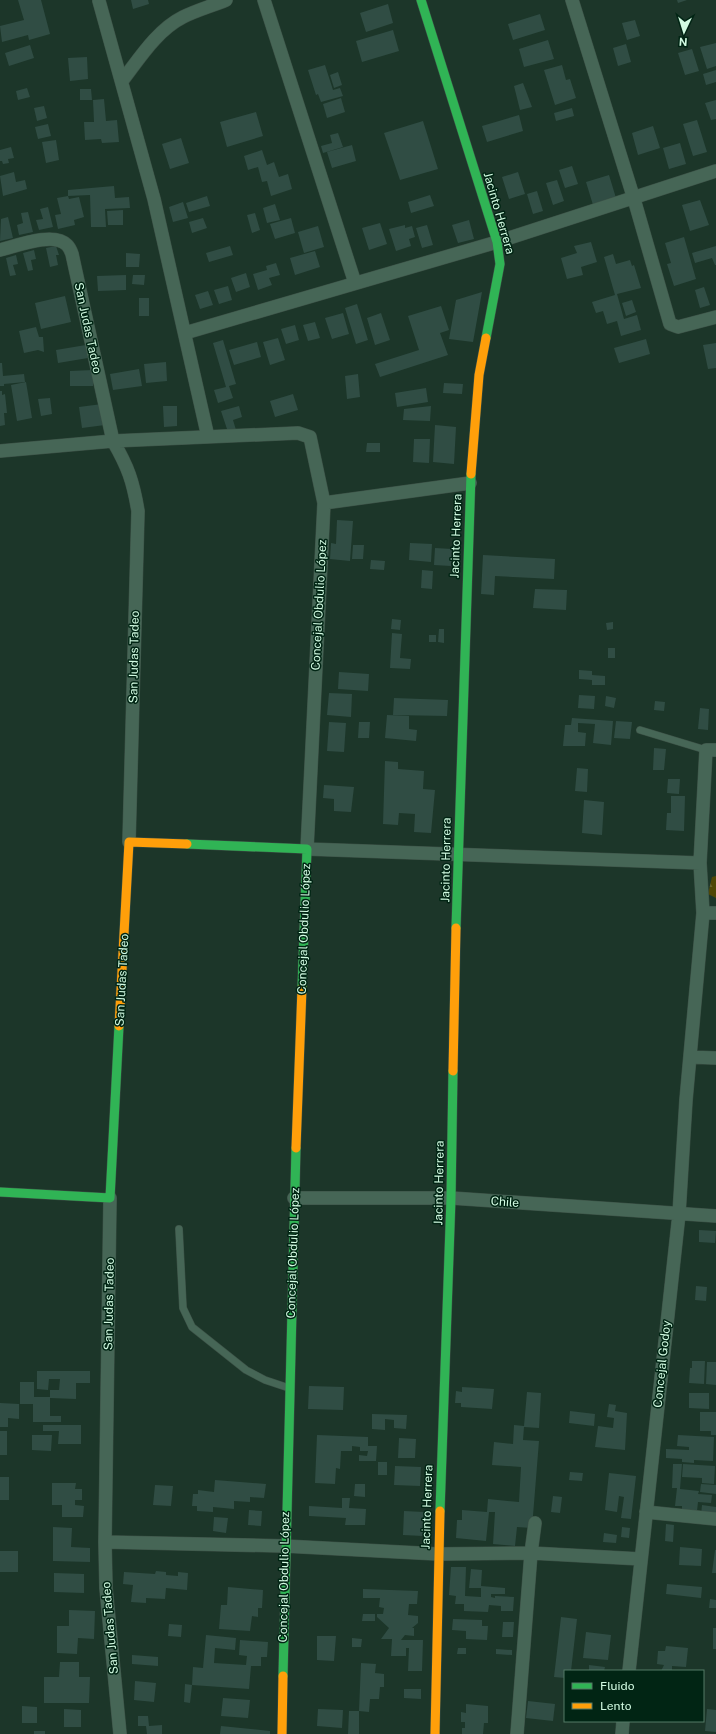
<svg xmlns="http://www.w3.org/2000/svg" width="716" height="1734" viewBox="0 0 716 1734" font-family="'Public Sans',sans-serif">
  <defs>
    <pattern id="forest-firs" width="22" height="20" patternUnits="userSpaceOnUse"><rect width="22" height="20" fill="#4f4706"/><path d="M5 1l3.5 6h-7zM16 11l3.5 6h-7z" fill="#67622a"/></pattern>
  </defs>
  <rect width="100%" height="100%" fill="#1c3629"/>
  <path fill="url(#forest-firs)" d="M 716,876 L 716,898 L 708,894 L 712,877 Z"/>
  <path fill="#304d44" d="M 18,0 L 41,0 L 50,34 L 29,40 L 28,35 L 2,42 L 0,26 L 24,20 Z
    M 131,0 L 148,0 L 149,4 L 133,9 Z
    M 677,0 L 687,0 L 678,3 Z
    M 388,4 L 393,23 L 366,32 L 360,13 Z
    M 540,14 L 545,30 L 513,40 L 508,24 Z
    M 635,20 L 640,36 L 627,40 L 622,23 Z
    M 393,30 L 399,51 L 362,62 L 356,41 Z
    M 548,40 L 554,59 L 524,67 L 519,49 Z
    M 716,43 L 716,66 L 707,69 L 700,47 Z
    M 626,44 L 631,62 L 618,66 L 613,48 Z
    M 30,45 L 34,58 L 9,66 L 5,53 Z
    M 692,49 L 699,71 L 685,75 L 678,53 Z
    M 87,57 L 88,79 L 70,81 L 68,58 Z
    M 325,65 L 333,90 L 340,88 L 343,96 L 321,102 L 318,94 L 316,95 L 308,70 Z
    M 562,65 L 566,80 L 570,79 L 576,98 L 555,105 L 544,70 Z
    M 716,70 L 716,82 L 706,85 L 703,74 Z
    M 338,72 L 342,85 L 334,88 L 330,75 Z
    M 523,83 L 532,107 L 520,110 L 514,86 Z
    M 27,88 L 30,97 L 18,100 L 16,91 Z
    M 80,89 L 91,89 L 92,100 L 80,100 Z
    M 341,98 L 345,112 L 327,118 L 323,104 Z
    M 104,99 L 106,121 L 117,120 L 119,142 L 102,143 L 101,139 L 85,140 L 84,122 L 94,122 L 93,100 Z
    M 716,100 L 716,119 L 711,120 L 705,103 Z
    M 44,106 L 47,118 L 37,121 L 34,108 Z
    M 572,108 L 574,116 L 556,121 L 554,113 Z
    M 256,112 L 263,136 L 227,147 L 220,122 Z
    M 519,115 L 523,131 L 487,142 L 482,126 Z
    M 697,120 L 707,152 L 693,156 L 683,124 Z
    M 423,121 L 438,169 L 400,180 L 384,133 Z
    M 48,124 L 51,136 L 38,139 L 35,127 Z
    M 653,126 L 660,148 L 638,155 L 632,133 Z
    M 338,133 L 343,147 L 323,153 L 321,146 L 332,143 L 330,135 Z
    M 181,138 L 189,163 L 170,169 L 162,144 Z
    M 56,140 L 59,160 L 46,163 L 42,142 Z
    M 680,143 L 686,164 L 669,169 L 663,148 Z
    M 352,145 L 356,161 L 332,168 L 327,152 Z
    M 11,147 L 14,158 L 8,159 L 9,163 L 3,164 L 2,161 L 0,161 L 0,150 Z
    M 262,150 L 267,165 L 274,162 L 279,177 L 288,174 L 292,189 L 271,196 L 267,181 L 262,182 L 258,167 L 248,170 L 244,156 Z
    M 572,166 L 578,184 L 565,188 L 559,170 Z
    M 14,172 L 16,182 L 25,180 L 27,189 L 3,196 L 0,176 Z
    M 518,172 L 525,194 L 509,199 L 502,177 Z
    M 609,175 L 616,198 L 593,205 L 586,182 Z
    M 557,180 L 564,201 L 553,205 L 546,183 Z
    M 114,186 L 115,198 L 129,197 L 130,208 L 105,209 L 106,227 L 91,227 L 90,195 L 68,196 L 68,190 Z
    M 537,191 L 543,211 L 533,214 L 527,194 Z
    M 430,195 L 434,206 L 411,213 L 408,202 Z
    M 68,196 L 69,199 L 79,197 L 84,217 L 74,220 L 75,225 L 58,229 L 55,215 L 61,214 L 57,198 Z
    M 207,196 L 210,206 L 189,212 L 186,203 Z
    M 700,200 L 709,225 L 690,231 L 682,205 Z
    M 183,202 L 188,218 L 173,222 L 169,207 Z
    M 275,204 L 280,220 L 267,223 L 263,208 Z
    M 48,207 L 53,227 L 39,230 L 36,220 L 43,219 L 40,209 Z
    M 123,210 L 123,225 L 108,225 L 107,211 Z
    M 28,212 L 33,232 L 19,235 L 17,225 L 23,223 L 21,213 Z
    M 255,213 L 260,230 L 252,233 L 247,215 Z
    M 8,217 L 13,238 L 0,241 L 1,219 Z
    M 203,218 L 207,228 L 192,233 L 189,222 Z
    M 291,218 L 295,233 L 275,239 L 270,224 Z
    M 469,220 L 474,239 L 458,243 L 452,225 Z
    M 380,223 L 387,244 L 369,250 L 362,228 Z
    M 405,225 L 405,228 L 412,226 L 415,237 L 409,239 L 411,246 L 396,251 L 389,229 Z
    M 427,225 L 433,245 L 422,248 L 416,228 Z
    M 318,226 L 324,247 L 304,253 L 298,232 Z
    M 684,237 L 696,279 L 674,286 L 667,264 L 671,263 L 665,243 Z
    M 591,242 L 597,262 L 581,267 L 583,275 L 567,279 L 561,258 L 577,253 L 574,246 Z
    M 56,246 L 59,255 L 56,255 L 58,265 L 50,267 L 46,248 Z
    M 230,246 L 233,255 L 209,262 L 206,253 Z
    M 716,246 L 716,265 L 715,265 L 712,258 L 695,263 L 692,253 Z
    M 34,250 L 36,259 L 31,260 L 33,270 L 28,271 L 23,253 Z
    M 315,251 L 320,267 L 295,275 L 290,258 Z
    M 126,253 L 140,254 L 139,267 L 126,267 Z
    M 613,254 L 616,264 L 630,260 L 632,266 L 634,265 L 641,288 L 617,294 L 624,319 L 637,315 L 641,330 L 621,336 L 617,321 L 607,324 L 603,311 L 596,313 L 592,302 L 615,295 L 604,257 Z
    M 16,255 L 18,264 L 13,265 L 16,275 L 10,276 L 6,258 Z
    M 276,263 L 280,275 L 269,278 L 272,285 L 258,290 L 253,274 L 267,270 L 266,266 Z
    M 246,273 L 250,287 L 236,292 L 231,278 Z
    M 126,275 L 126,290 L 98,291 L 97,276 Z
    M 133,275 L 145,275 L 144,285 L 132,284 Z
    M 228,286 L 232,300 L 219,304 L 214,290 Z
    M 704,287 L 710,305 L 700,308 L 695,290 Z
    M 208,291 L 213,305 L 200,309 L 195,295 Z
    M 482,292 L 473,342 L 449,339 L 456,300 Z
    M 65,296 L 71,322 L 41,329 L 35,303 Z
    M 139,298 L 149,298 L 149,316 L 139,316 Z
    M 632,300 L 636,312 L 626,316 L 622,303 Z
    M 357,304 L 368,340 L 356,344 L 345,308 Z
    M 441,306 L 449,330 L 440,333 L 448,355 L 380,377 L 375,364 L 419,350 L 408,316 Z
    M 343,313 L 349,334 L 332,339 L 325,318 Z
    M 381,313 L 390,340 L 375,345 L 367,318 Z
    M 315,322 L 320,338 L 308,341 L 303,325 Z
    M 295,325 L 299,340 L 286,344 L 281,329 Z
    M 36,327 L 39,337 L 43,337 L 44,352 L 38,350 L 24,353 L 19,331 Z
    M 278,338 L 285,360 L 270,365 L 263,342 Z
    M 646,339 L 650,354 L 619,363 L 614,348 Z
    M 223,340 L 236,384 L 229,386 L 233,398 L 218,403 L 214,390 L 226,387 L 213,343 Z
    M 257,342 L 261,357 L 234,365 L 229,350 Z
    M 716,343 L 716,368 L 708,369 L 703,345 Z
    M 86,345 L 88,358 L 58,363 L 56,350 Z
    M 166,362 L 167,381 L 146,383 L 144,364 Z
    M 0,363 L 2,363 L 3,376 L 24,374 L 25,382 L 4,384 L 4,386 L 0,386 Z
    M 139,369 L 142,386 L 113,390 L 110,374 Z
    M 93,370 L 93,386 L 70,386 L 70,371 Z
    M 358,374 L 360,397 L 347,399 L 345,376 Z
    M 26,382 L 32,418 L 17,421 L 11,385 Z
    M 444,383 L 463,384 L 462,394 L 443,393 Z
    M 426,388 L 428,402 L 397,407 L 395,393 Z
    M 0,391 L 2,391 L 2,395 L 5,394 L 7,413 L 4,413 L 5,425 L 0,426 Z
    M 293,394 L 298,410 L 275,417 L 270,401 Z
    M 50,398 L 52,414 L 41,416 L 38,399 Z
    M 102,404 L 105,425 L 82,428 L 79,407 Z
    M 163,406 L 177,406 L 177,426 L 164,427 Z
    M 239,406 L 242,417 L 233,420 L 236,430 L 228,432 L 221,411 Z
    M 431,406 L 430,421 L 403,420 L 404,409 Z
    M 435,425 L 456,427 L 454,464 L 433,462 Z
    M 414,439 L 430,439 L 429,463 L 413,462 Z
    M 367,443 L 380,443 L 380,452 L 366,452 Z
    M 337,520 L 353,521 L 350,561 L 330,559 L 331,543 L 336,544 Z
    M 410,543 L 432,544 L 431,562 L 409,560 Z
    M 353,545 L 364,545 L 363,559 L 352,559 Z
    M 435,548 L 452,549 L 451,566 L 434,565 Z
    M 483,555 L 555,559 L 554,579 L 495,576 L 494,595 L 481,594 Z
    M 371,560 L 385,561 L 384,570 L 370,569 Z
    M 422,570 L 433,571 L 432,589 L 421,588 Z
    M 535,589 L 567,590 L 566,610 L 533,608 Z
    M 392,619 L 401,620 L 400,630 L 391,629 Z
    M 613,622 L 613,629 L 607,630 L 606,623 Z
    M 439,629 L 444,629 L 444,643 L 438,642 Z
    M 392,633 L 402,634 L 400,658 L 411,659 L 410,669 L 390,668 Z
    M 429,635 L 436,635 L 436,642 L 429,642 Z
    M 608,648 L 615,648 L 615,658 L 608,658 Z
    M 579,670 L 592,671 L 592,675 L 605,676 L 605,685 L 592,685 L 592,680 L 579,679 Z
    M 339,672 L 369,674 L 368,691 L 338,689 Z
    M 329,693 L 352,694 L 351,717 L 327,715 Z
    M 579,695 L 595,696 L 594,709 L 578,708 Z
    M 606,696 L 616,698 L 614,708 L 605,706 Z
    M 394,698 L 448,700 L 447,716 L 393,715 Z
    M 655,701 L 665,702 L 664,711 L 654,710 Z
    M 700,708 L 709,709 L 708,730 L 698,729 Z
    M 387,715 L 409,716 L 409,729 L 417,730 L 416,741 L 385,738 Z
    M 572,718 L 613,721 L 611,745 L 593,743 L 595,724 L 578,723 L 578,732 L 586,733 L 585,746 L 563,746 L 565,725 L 571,725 Z
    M 616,721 L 632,722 L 630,739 L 614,738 Z
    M 329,722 L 346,723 L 344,752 L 327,751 Z
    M 359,722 L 370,722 L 369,738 L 358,738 Z
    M 654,748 L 666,749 L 664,770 L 653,770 Z
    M 385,761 L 398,762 L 398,769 L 424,771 L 423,789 L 435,790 L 431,833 L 414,832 L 415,814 L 399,813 L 398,825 L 383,824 Z
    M 577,768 L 588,769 L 587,792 L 575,791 Z
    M 668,779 L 680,779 L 679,794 L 667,793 Z
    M 324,785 L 354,787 L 351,812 L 334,811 L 334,799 L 323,798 Z
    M 671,796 L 685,796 L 684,831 L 666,830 L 667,813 L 671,813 Z
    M 584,800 L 604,802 L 602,835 L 582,833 Z
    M 699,1230 L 716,1231 L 715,1243 L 699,1242 Z
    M 696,1286 L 707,1287 L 706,1301 L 695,1300 Z
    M 692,1361 L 705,1361 L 704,1384 L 689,1383 L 690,1368 L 692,1368 Z
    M 707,1362 L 716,1362 L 716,1385 L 706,1384 Z
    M 37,1371 L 90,1371 L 90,1383 L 76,1383 L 76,1399 L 50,1398 L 50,1390 L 59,1390 L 60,1379 L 49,1379 L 48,1390 L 37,1389 Z
    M 20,1382 L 34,1382 L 34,1397 L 50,1397 L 50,1416 L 61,1416 L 61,1422 L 33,1422 L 33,1404 L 20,1404 Z
    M 309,1386 L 344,1387 L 343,1410 L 308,1409 Z
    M 462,1387 L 494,1389 L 492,1409 L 461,1407 L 461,1403 L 455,1403 L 456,1391 L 462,1392 Z
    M 527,1392 L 541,1393 L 539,1428 L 524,1427 L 523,1440 L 539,1441 L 532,1528 L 517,1527 L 515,1546 L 493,1544 L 495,1512 L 489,1512 L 486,1541 L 456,1538 L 457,1520 L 462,1520 L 462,1510 L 487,1512 L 488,1499 L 519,1502 L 521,1467 L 492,1465 L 494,1442 L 513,1444 L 514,1425 L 524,1426 Z
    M 689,1393 L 709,1393 L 709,1409 L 689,1408 Z
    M 0,1403 L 19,1404 L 19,1419 L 8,1418 L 8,1427 L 0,1427 Z
    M 609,1404 L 616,1405 L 615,1411 L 627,1413 L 625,1450 L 595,1447 L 598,1426 L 613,1428 L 614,1418 L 607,1417 Z
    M 570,1411 L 595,1414 L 594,1426 L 569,1423 Z
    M 700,1412 L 716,1412 L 716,1435 L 711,1435 L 711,1431 L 700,1431 Z
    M 372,1414 L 407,1415 L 406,1429 L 394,1428 L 394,1420 L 385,1419 L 385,1430 L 372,1429 Z
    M 43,1425 L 81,1425 L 81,1444 L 58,1444 L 59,1431 L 43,1431 Z
    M 0,1431 L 7,1431 L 7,1455 L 0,1455 Z
    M 32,1435 L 52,1435 L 51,1451 L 32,1450 Z
    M 317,1435 L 368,1437 L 368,1446 L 377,1446 L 376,1461 L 359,1461 L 359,1455 L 367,1456 L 368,1451 L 360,1451 L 360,1447 L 352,1446 L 352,1451 L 341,1451 L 340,1469 L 336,1468 L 335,1484 L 315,1483 Z
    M 678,1435 L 714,1437 L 713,1461 L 694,1460 L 694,1463 L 682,1462 L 682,1459 L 666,1458 L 666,1449 L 689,1450 L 689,1447 L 677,1446 Z
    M 399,1438 L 416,1439 L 415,1458 L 398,1458 Z
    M 378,1462 L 387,1462 L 387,1475 L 378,1475 Z
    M 673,1464 L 682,1464 L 680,1489 L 699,1491 L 698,1494 L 712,1495 L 711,1503 L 698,1502 L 697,1511 L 682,1510 L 682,1506 L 675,1506 L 677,1488 L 672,1488 Z
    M 683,1464 L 715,1466 L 714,1484 L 702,1483 L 702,1478 L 682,1477 Z
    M 395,1466 L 421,1467 L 420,1486 L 394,1485 Z
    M 570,1472 L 583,1473 L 582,1481 L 569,1480 Z
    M 609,1473 L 636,1476 L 631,1519 L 621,1518 L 624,1497 L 619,1496 L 617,1512 L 605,1510 Z
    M 0,1477 L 9,1477 L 9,1500 L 0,1500 Z
    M 215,1480 L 266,1484 L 264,1498 L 250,1497 L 250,1502 L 234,1501 L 234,1509 L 213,1507 L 213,1512 L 197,1511 L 197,1506 L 192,1506 L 193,1494 L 198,1494 L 198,1490 L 214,1492 Z
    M 52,1483 L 76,1483 L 75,1489 L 82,1489 L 82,1500 L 75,1500 L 75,1505 L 84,1506 L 83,1517 L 62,1517 L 62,1505 L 52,1505 Z
    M 355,1484 L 365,1484 L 365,1497 L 354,1496 Z
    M 701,1484 L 716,1485 L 716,1494 L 700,1492 Z
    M 155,1485 L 173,1486 L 171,1506 L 153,1505 Z
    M 553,1496 L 562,1497 L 560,1513 L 551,1512 Z
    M 342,1498 L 350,1498 L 349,1508 L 366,1509 L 365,1525 L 345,1525 L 346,1518 L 309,1516 L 309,1506 L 342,1508 Z
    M 702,1505 L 716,1507 L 716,1517 L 701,1515 Z
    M 249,1510 L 262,1511 L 261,1526 L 248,1525 Z
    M 404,1511 L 424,1512 L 423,1536 L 403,1535 Z
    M 214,1517 L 228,1518 L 226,1533 L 213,1531 Z
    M 666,1524 L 674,1525 L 673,1542 L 665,1541 Z
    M 53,1527 L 72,1528 L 71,1547 L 90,1548 L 90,1562 L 53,1561 Z
    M 622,1527 L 630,1528 L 629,1538 L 621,1537 Z
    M 604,1533 L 617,1535 L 616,1543 L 603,1542 Z
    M 680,1547 L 702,1549 L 701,1566 L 679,1565 Z
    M 715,1550 L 716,1550 L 716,1573 L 712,1573 Z
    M 0,1551 L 18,1551 L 18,1572 L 0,1572 Z
    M 451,1567 L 466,1567 L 465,1596 L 481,1597 L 481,1588 L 469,1588 L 471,1569 L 482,1570 L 481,1586 L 505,1588 L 505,1594 L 491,1594 L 491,1597 L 495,1598 L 495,1596 L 514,1597 L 513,1611 L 501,1611 L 501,1606 L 489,1605 L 488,1612 L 464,1611 L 464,1604 L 455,1604 L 456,1596 L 449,1595 Z
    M 156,1571 L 166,1572 L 166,1575 L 178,1576 L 178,1572 L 188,1573 L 187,1590 L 166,1588 L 165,1599 L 146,1598 L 146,1603 L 131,1602 L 133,1585 L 123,1584 L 124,1572 L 155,1574 Z
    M 54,1573 L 84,1574 L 84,1593 L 54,1592 Z
    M 667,1584 L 702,1587 L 701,1598 L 666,1594 Z
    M 228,1587 L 263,1590 L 262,1608 L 258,1608 L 258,1617 L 252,1616 L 250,1631 L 219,1629 L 221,1605 L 227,1605 Z
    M 363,1589 L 418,1591 L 417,1604 L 409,1604 L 408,1615 L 418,1616 L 418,1623 L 412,1628 L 414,1628 L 414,1636 L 405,1635 L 401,1640 L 423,1640 L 422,1671 L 408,1671 L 409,1648 L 406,1648 L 406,1656 L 391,1656 L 392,1639 L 381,1639 L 389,1628 L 377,1617 L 377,1614 L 383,1614 L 384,1608 L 379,1607 L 380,1598 L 363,1598 Z
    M 710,1599 L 716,1600 L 716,1608 L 709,1608 Z
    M 69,1610 L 95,1611 L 94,1639 L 78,1638 L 77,1654 L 57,1653 L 57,1626 L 69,1626 Z
    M 363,1614 L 375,1614 L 375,1621 L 362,1621 Z
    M 561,1617 L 577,1619 L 571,1671 L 565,1671 L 565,1678 L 554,1677 Z
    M 453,1619 L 482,1620 L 482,1626 L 488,1626 L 487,1640 L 466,1639 L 466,1631 L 452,1630 Z
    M 503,1622 L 514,1622 L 513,1637 L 502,1637 Z
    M 169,1624 L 182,1625 L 181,1637 L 168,1636 Z
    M 713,1628 L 716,1628 L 716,1649 L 713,1649 Z
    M 586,1632 L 611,1635 L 608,1660 L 583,1658 Z
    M 206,1635 L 236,1638 L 235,1650 L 215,1648 L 214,1663 L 246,1665 L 247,1656 L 239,1655 L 240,1640 L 268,1642 L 267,1657 L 261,1657 L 261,1666 L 251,1666 L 249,1689 L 192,1685 L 190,1703 L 184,1702 L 185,1684 L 192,1685 L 193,1667 L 203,1668 Z
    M 317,1636 L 336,1636 L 334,1661 L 317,1660 Z
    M 352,1638 L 362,1639 L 361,1647 L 352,1647 Z
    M 666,1646 L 688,1648 L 686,1667 L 672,1666 L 672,1671 L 661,1671 L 664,1665 L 657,1664 L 658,1651 L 665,1651 Z
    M 458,1648 L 466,1648 L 466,1654 L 457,1654 Z
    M 496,1649 L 512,1650 L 512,1655 L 496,1654 Z
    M 132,1655 L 158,1657 L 158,1666 L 132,1664 Z
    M 60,1662 L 79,1662 L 79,1677 L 90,1677 L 89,1703 L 44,1703 L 44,1677 L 59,1677 Z
    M 361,1663 L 376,1664 L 375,1673 L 384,1674 L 384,1687 L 380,1687 L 379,1699 L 370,1699 L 369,1712 L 359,1711 Z
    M 589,1665 L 605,1667 L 604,1671 L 589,1671 Z
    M 135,1681 L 156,1683 L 154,1702 L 134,1700 Z
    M 404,1689 L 421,1689 L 421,1699 L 404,1698 Z
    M 223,1698 L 250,1700 L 248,1718 L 221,1716 Z
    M 528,1701 L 555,1704 L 553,1721 L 526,1718 Z
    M 466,1704 L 488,1706 L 488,1723 L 484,1723 L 483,1734 L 462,1734 L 462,1728 L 465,1728 L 465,1722 L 461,1722 L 461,1712 L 466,1713 Z
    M 22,1706 L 37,1707 L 37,1723 L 22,1723 Z
    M 64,1709 L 81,1710 L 81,1727 L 64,1727 Z
    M 318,1709 L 343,1710 L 342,1728 L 317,1726 Z
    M 707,1709 L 716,1710 L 716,1732 L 705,1731 Z
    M 349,1711 L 359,1711 L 359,1734 L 348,1734 Z
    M 138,1716 L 148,1716 L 149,1726 L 162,1725 L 162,1734 L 147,1734 L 146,1726 L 138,1726 Z
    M 221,1726 L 270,1731 L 270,1734 L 220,1734 Z
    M 34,1731 L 45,1731 L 45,1734 L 34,1734 Z"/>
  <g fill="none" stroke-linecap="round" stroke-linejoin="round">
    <g stroke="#3c5146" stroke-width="8">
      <path id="lane" d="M 640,730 L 706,750
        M 179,1229 L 183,1308 L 192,1327 L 246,1370 L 265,1380 L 289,1388"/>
    </g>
    <g stroke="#3c5146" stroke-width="14">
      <path id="street" d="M 264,0 L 355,283
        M 572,0 L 634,199 L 670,324 L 678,327 L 716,317
        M 99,1 L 154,199 L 208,437
        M 122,81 C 139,59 157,30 183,17 C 197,10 212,6 226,0
        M 0,250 C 16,246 54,231 67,245 C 69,247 71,251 72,254 L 113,441 C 128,467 133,481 138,511 L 129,842
        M 185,333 L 497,242 L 716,171
        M 0,451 L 113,441 L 298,433 L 310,437 L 324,503 L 307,849 L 700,863
        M 324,503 L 470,483
        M 703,913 L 716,913
        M 690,1057 L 716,1058
        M 110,1198 L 105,1542 L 106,1588 L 120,1734
        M 294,1198 L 451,1198 L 716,1216
        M 646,1512 L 716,1519
        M 105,1542 L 284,1546 L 438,1554 L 531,1553 L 641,1559
        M 629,1671 L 679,1214 L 686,1100 L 703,913 L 700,863 L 706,750 L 716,750
        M 517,1734 L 531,1553 L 535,1523
        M 622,1734 L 623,1721"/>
    </g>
    <g stroke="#3c5146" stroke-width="10">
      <path id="fast" d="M 421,0 L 497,242 L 500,264 L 486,338
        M 187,844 L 307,849 L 302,988
        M 456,928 L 471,474
        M 0,1192 L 110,1198 L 119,1026
        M 440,1511 L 451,1198 L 453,1071
        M 283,1676 L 296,1148"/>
    </g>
    <g stroke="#3c5146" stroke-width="10">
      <path id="slow" d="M 471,474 L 479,375 L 486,338
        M 119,1026 L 129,842 L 187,844
        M 453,1071 L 456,928
        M 296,1148 L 302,988
        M 282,1734 L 283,1676
        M 435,1734 L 440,1511"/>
    </g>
    <use href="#lane" stroke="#466656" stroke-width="7"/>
    <use href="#street" stroke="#466656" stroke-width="13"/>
    <use href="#fast" stroke="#30b455" stroke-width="9"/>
    <use href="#slow" stroke="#ff9f0a" stroke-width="9"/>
  </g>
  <g text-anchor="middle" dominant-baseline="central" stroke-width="3" stroke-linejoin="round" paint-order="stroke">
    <g font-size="12" fill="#d2fbe2" stroke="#012514">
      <text transform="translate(499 213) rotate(74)">Jacinto Herrera</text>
      <text transform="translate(88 328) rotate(78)">San Judas Tadeo</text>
      <text transform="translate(456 536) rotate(-88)">Jacinto Herrera</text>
      <text transform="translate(319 605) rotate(-87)">Concejal Obdulio López</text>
      <text transform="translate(134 657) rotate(-89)">San Judas Tadeo</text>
      <text transform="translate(446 860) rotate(-89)">Jacinto Herrera</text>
      <text transform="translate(304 929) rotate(-88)">Concejal Obdulio López</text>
      <text transform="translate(122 980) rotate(-87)">San Judas Tadeo</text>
      <text transform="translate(439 1183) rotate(-89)">Jacinto Herrera</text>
      <text transform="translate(505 1202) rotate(4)">Chile</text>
      <text transform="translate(293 1253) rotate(-88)">Concejal Obdulio López</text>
      <text transform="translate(109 1304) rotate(-89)">San Judas Tadeo</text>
      <text transform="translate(662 1364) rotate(-84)">Concejal Godoy</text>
      <text transform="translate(427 1507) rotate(-88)">Jacinto Herrera</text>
      <text transform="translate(284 1577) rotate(-89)">Concejal Obdulio López</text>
      <text transform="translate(110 1628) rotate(-95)">San Judas Tadeo</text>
    </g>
  </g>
  <rect x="564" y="1670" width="140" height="52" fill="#012514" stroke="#557b66"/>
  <rect x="572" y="1683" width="20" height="6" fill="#30b455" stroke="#557b66"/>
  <text x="600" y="1690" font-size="12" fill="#d2fbe2">Fluido</text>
  <rect x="572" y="1703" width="20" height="6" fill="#ff9f0a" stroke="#557b66"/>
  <text x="600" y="1710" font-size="12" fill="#d2fbe2">Lento</text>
  <g transform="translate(684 32) rotate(184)" stroke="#012514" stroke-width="3" paint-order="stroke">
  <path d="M0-3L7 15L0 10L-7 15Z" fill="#d2fbe2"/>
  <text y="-6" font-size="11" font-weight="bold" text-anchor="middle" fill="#d2fbe2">N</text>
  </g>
</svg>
